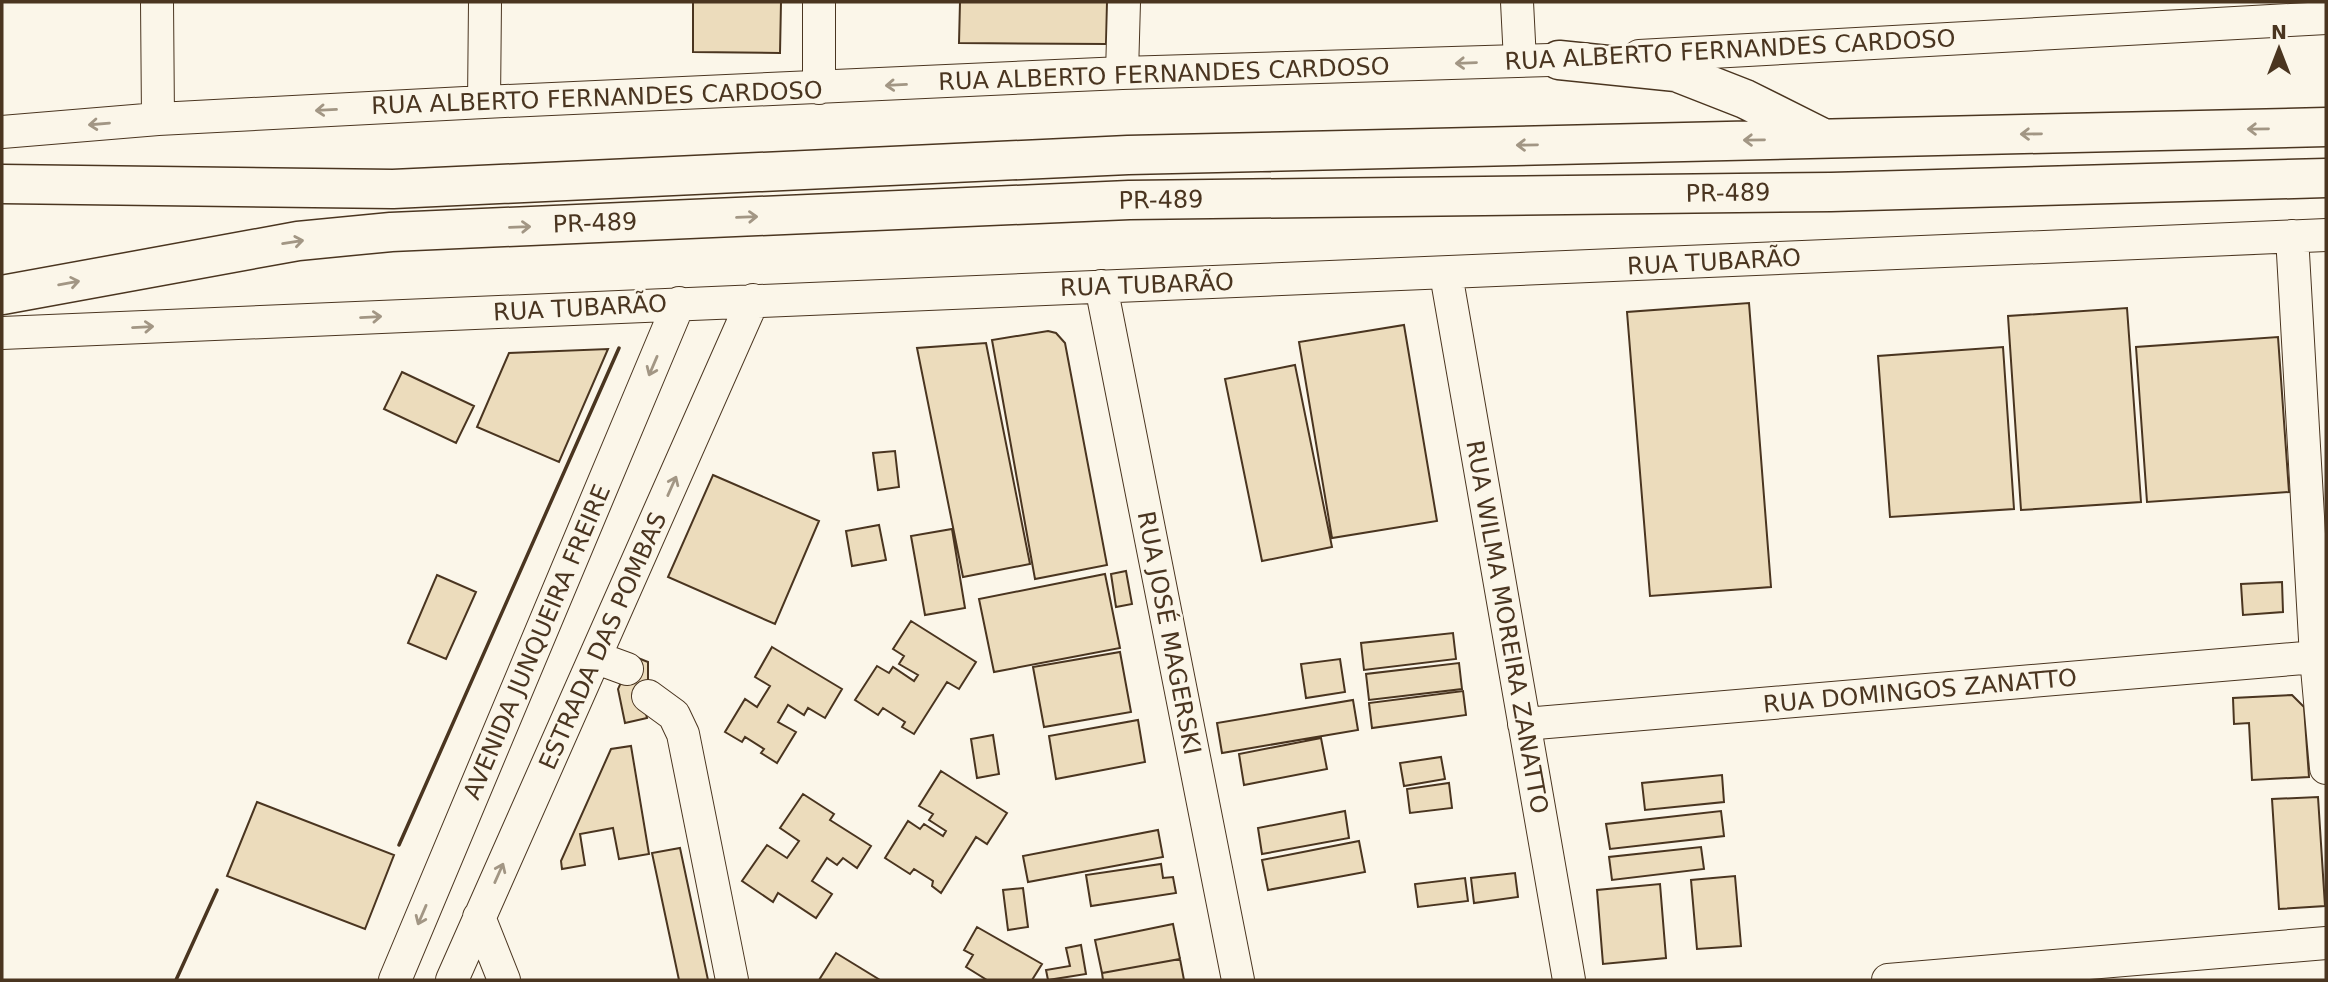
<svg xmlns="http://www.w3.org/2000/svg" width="2328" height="982" viewBox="0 0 2328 982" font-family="'DejaVu Sans',sans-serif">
  <rect width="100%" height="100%" fill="#fbf6e9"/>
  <path fill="#ecdcbc" stroke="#4a3520" stroke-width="2" d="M 693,2 L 781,2 L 780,53 L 693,52 Z
    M 960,2 L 1107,2 L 1106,44 L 959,43 Z
    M 1749,303 L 1771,587 L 1650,596 L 1627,312 Z
    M 2127,308 L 2141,502 L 2021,510 L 2008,316 Z
    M 1404,325 L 1437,521 L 1332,538 L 1299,342 Z
    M 1048,331 L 1056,333 L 1065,343 L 1107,565 L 1035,579 L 992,340 Z
    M 2278,337 L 2289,492 L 2147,502 L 2136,347 Z
    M 986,343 L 1030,564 L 963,577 L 917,348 Z
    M 2003,347 L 2014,509 L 1890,517 L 1878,356 Z
    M 608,349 L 559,462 L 477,427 L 509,353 Z
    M 1295,365 L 1332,547 L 1262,561 L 1225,379 Z
    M 402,372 L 474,406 L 456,443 L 384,409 Z
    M 895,451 L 899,487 L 878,490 L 873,453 Z
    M 713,475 L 819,521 L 775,624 L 668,577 Z
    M 879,525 L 886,560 L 852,566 L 846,531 Z
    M 952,529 L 965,608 L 925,615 L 911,536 Z
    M 1126,571 L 1132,604 L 1116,607 L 1111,574 Z
    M 1105,574 L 1120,648 L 994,672 L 979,599 Z
    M 437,575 L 476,592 L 446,659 L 408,643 Z
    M 2282,582 L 2283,612 L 2243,615 L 2241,584 Z
    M 911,621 L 976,662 L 959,689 L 947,682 L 914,734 L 902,727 L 905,722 L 883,708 L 878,715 L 855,700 L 877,666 L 889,673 L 893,667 L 914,681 L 918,675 L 899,664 L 904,656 L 893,649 Z
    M 1453,633 L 1456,659 L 1364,670 L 1361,643 Z
    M 772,647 L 842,689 L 825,718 L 808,708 L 804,715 L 788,705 L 778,722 L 796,732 L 777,763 L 761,753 L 764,749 L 745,737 L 742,742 L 725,732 L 745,699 L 757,707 L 770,686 L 755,677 Z
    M 1120,652 L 1131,712 L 1044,727 L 1033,667 Z
    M 633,656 L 648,662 L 648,696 L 639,682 L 647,718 L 625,723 L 618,689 Z
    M 1340,659 L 1345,692 L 1306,698 L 1301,664 Z
    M 1459,663 L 1462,689 L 1369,700 L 1366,674 Z
    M 1463,691 L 1466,715 L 1372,728 L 1369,703 Z
    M 2292,695 L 2304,707 L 2309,777 L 2252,780 L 2249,723 L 2234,724 L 2233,698 Z
    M 1353,700 L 1358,730 L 1222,753 L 1217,723 Z
    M 1138,720 L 1145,762 L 1056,779 L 1049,736 Z
    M 993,735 L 999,774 L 977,778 L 971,739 Z
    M 1321,738 L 1327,769 L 1244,785 L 1239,754 Z
    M 631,746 L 649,854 L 619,859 L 613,828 L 580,834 L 585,865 L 562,869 L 561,861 L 611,749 Z
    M 1441,757 L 1445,779 L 1404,786 L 1400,763 Z
    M 941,771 L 1007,813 L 987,844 L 976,837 L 941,893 L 932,886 L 933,881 L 914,869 L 910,874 L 885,858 L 908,821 L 920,829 L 924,824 L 943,836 L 946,831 L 929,820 L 933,814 L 919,806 Z
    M 1722,775 L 1724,802 L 1645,810 L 1642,783 Z
    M 1449,783 L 1452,808 L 1410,813 L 1407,789 Z
    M 803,794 L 834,814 L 830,820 L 871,846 L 857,868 L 843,858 L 837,865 L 827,858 L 812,881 L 832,894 L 816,918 L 778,893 L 773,902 L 742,881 L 767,845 L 787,858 L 799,841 L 780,828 Z
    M 2318,797 L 2325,906 L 2279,909 L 2272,799 Z
    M 257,802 L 394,855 L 365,929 L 227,876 Z
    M 1345,811 L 1349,838 L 1262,854 L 1258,828 Z
    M 1721,811 L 1724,836 L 1610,849 L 1606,824 Z
    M 1158,830 L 1163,857 L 1028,882 L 1023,856 Z
    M 1359,841 L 1365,872 L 1268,890 L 1262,860 Z
    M 1701,847 L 1704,869 L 1612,880 L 1609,857 Z
    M 680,848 L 708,980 L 679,980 L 652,853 Z
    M 1161,864 L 1163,878 L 1173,877 L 1176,893 L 1091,906 L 1086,875 Z
    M 1515,873 L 1518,897 L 1474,903 L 1471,878 Z
    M 1735,876 L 1741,946 L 1697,949 L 1691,880 Z
    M 1465,878 L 1468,901 L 1418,907 L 1415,884 Z
    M 1660,884 L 1666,958 L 1603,964 L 1597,890 Z
    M 1023,888 L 1028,927 L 1008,930 L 1003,890 Z
    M 1173,924 L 1180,959 L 1102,973 L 1095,940 Z
    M 977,927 L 1042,964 L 1032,980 L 987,980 L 966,967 L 973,955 L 964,950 Z
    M 1081,945 L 1086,974 L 1048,980 L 1046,970 L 1070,966 L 1066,948 Z
    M 836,953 L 880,980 L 819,980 Z
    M 1180,959 L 1184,980 L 1103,980 L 1102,973 Z"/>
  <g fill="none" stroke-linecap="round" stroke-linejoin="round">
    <g stroke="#4a3520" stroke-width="34">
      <path id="street" d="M 157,2 L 158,119
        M 819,2 L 819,88
        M 1517,2 L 1520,61
        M 1639,56 L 2326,18
        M 1122,73 L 1124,2
        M 484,102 L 485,2
        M 2,132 L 158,119 L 484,102 L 1122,73 L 1584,59
        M 2292,236 L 2316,657 L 2326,768
        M 1446,274 L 1569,980
        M 1101,286 L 1238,980
        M 2,333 L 2326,235
        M 597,658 L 627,669
        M 648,696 L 674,715 L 683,734 L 732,980
        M 1524,724 L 2316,657
        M 479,917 L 504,980
        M 395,980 L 679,303
        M 452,980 L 753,300
        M 1888,980 L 2326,943"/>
    </g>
    <g stroke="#4a3520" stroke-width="41">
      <path id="primary" d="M 1559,60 L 1676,72 L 1745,99 L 1819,136
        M 2,184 L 393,189 L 1128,155 L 2326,127
        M 2,295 L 298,241 L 391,232 L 1129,200 L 1831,192 L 2326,178"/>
    </g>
    <use href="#street" stroke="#fbf6e9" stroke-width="32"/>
    <use href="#primary" stroke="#fbf6e9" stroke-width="38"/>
    <path stroke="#4a3520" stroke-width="3.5" d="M 399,845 L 619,348
      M 176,980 L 217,890"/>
  </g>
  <defs><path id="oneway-shaft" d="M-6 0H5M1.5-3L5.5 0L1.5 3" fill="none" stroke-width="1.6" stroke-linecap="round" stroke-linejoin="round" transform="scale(1.75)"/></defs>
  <g stroke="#a29684">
    <use href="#oneway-shaft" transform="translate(1466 63) rotate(178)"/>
    <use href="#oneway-shaft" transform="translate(896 85) rotate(177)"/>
    <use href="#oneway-shaft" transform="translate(326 110) rotate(177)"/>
    <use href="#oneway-shaft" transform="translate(99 124) rotate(175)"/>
    <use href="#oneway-shaft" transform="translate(2258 129) rotate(179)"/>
    <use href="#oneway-shaft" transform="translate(2031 134) rotate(179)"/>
    <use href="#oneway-shaft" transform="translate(1754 140) rotate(179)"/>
    <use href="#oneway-shaft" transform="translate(1527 145) rotate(179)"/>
    <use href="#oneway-shaft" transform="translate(747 217) rotate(-2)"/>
    <use href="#oneway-shaft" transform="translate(520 227) rotate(-2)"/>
    <use href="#oneway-shaft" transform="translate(293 242) rotate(-9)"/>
    <use href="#oneway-shaft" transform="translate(69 283) rotate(-10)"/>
    <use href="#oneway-shaft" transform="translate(371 317) rotate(-3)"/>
    <use href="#oneway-shaft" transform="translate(143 327) rotate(-3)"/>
    <use href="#oneway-shaft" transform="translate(653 366) rotate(113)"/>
    <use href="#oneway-shaft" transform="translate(672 486) rotate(-66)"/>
    <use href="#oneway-shaft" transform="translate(499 873) rotate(-66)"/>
    <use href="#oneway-shaft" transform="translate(422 915) rotate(113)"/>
  </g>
  <g text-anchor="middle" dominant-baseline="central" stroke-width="5" stroke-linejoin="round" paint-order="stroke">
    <g font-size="24" fill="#4a3520" stroke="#fbf6e9">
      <text transform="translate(1730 50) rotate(-3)">RUA ALBERTO FERNANDES CARDOSO</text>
      <text transform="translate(1164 74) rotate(-2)">RUA ALBERTO FERNANDES CARDOSO</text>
      <text transform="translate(597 98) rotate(-2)">RUA ALBERTO FERNANDES CARDOSO</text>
      <text transform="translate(1728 193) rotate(-1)">PR-489</text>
      <text transform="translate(1161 200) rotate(-1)">PR-489</text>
      <text transform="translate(595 223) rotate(-2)">PR-489</text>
      <text transform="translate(1714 262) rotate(-3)">RUA TUBARÃO</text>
      <text transform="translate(1147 285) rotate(-2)">RUA TUBARÃO</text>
      <text transform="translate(580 308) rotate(-3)">RUA TUBARÃO</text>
      <text transform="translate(1507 627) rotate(80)">RUA WILMA MOREIRA ZANATTO</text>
      <text transform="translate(1169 633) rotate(79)">RUA JOSÉ MAGERSKI</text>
      <text transform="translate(603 641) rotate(-66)">ESTRADA DAS POMBAS</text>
      <text transform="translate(537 642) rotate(-67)">AVENIDA JUNQUEIRA FREIRE</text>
      <text transform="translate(1920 691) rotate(-5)">RUA DOMINGOS ZANATTO</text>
    </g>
  </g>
  <rect width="2328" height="982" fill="none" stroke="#4a3520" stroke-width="7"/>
  <g transform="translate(2279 49)" stroke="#fbf6e9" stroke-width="5" paint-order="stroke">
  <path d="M0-5L12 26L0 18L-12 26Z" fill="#4a3520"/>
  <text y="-10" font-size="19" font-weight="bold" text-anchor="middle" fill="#4a3520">N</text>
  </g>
</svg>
